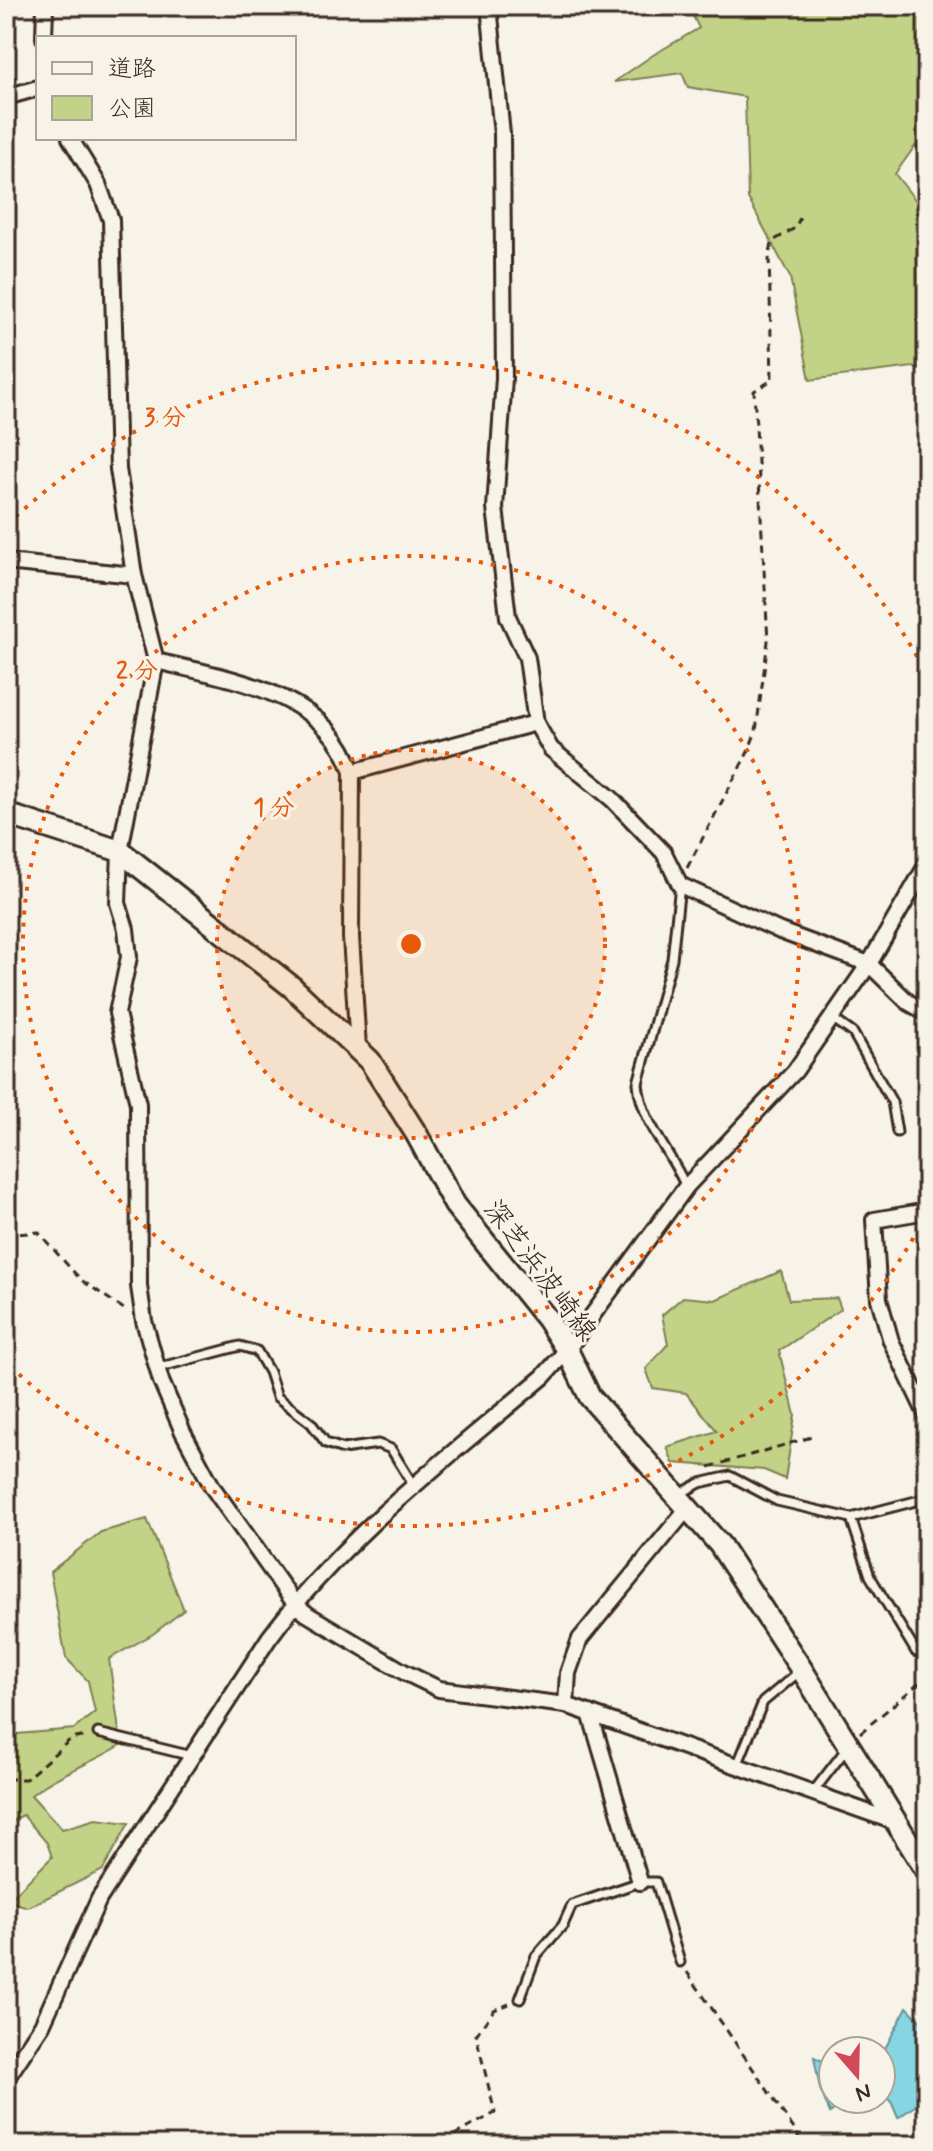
<svg xmlns="http://www.w3.org/2000/svg" width="933" height="2151" viewBox="0 0 933 2151" font-family="Mynerve,'Klee One',sans-serif">
  <rect width="100%" height="100%" fill="#f7f3e8"/>
  <filter id="ink" filterUnits="userSpaceOnUse"><feTurbulence type="fractalNoise" baseFrequency=".0125" numOctaves="2"/><feDisplacementMap in="SourceGraphic" scale="16" xChannelSelector="R" yChannelSelector="G"/><feConvolveMatrix kernelMatrix="1 2 1 2 8 2 1 2 1" color-interpolation-filters="sRGB"/></filter>
  <g filter="url(#ink)">
    <path fill="#c2d286" stroke="#7e7e52" stroke-width="2" d="M 688,6 L 927,7 L 927,148 L 915,146 L 895,174 L 927,215 L 927,372 L 913,367 L 810,380 L 790,277 L 748,198 L 745,97 L 688,87 L 682,73 L 614,82 L 653,55 L 699,28 Z
      M 781,1271 L 789,1300 L 837,1298 L 841,1309 L 779,1351 L 795,1415 L 785,1479 L 764,1470 L 673,1463 L 667,1447 L 717,1431 L 686,1393 L 653,1388 L 646,1369 L 668,1344 L 662,1315 L 683,1297 L 715,1300 Z
      M 147,1519 L 184,1610 L 153,1634 L 109,1659 L 121,1745 C 91,1764 59,1773 31,1795 L 62,1829 L 96,1819 L 129,1823 L 103,1870 L 28,1907 L 8,1901 L 52,1857 L 47,1843 L 23,1815 L 6,1824 L 6,1735 L 74,1729 L 95,1712 L 88,1681 L 66,1658 L 50,1572 L 101,1532 Z"/>
    <path fill="#85d5e3" stroke="#679194" stroke-width="2" d="M 907,2007 L 927,2028 L 927,2097 L 898,2118 L 891,2101 L 881,2090 L 881,2056 Z
      M 814,2057 L 833,2066 L 833,2099 L 848,2099 L 830,2113 L 820,2089 Z"/>
    <g fill="none" stroke-linecap="round" stroke-linejoin="round">
      <g stroke="#3b2a1e" stroke-width="13">
        <path id="lane" d="M 6,80 L 10,96
          M 680,885 L 672,959 L 638,1083 C 641,1122 671,1152 686,1187
          M 832,1018 L 853,1033 L 892,1102 L 897,1132
          M 157,1368 L 240,1346 L 257,1351 L 269,1372 L 277,1397 L 311,1423 L 326,1443 L 343,1449 L 378,1444 L 391,1449 L 414,1486
          M 678,1495 L 700,1483 L 730,1476 L 777,1501 L 851,1518
          M 927,1498 L 851,1518 L 870,1576 L 916,1652 L 927,1651
          M 98,1733 L 192,1756
          M 737,1766 L 763,1702 L 800,1671
          M 813,1792 L 847,1748
          M 913,1846 L 927,1835
          M 520,1999 L 536,1956 L 563,1925 L 572,1905 L 640,1882 L 656,1882 L 680,1962"/>
      </g>
      <g stroke="#3b2a1e" stroke-width="20">
        <path id="street" d="M 489,6 L 502,134 L 504,378 L 495,508 L 508,617 L 527,658 L 536,723 L 551,749 L 612,799 L 664,853 L 680,885 L 780,931 L 869,964 L 908,1002 L 927,1013
          M 44,38 L 45,6
          M 6,97 L 38,88
          M 70,138 L 98,184 L 111,220 L 118,469 L 134,575 L 156,661 L 120,851 L 118,903 L 126,929 L 129,957 L 117,1013 L 138,1104 L 139,1286 L 144,1321 L 161,1381 L 183,1432 L 213,1488 L 295,1604 L 307,1614 L 404,1672 L 439,1689 L 566,1705 L 895,1822
          M 6,562 L 134,575
          M 156,661 C 226,678 328,692 352,772 L 351,937 L 358,1048
          M 352,772 L 536,723
          M 927,1211 L 874,1220 L 879,1299 L 891,1341 L 927,1416
          M 566,1705 L 568,1673 L 580,1639 L 687,1509
          M 590,1713 L 640,1882
          M 6,2079 L 42,2025 L 99,1899 L 269,1638 C 345,1535 446,1459 543,1377 L 567,1350 L 686,1187 L 795,1071 L 869,964 L 927,864"/>
      </g>
      <g stroke="#3b2a1e" stroke-width="26">
        <path id="secondary" d="M 6,814 L 120,851 L 292,987 L 370,1061 L 417,1135 L 455,1205 L 547,1319 L 567,1350 L 590,1397 L 720,1545 L 802,1670 L 927,1872"/>
      </g>
      <path stroke="#3b2a1e" stroke-width="3" stroke-dasharray="8 6" stroke-linecap="butt" d="M 687,868 L 748,752 L 756,731 L 768,641 L 754,391 L 772,380 L 769,254 L 773,241 L 795,228 L 800,218
        M 6,1235 L 38,1232 L 81,1280 L 127,1311
        M 709,1467 L 815,1436
        M 860,1733 L 924,1679 L 927,1683
        M 6,1779 L 26,1779 L 71,1739 L 87,1736
        M 687,1972 L 798,2135 L 798,2145
        M 445,2145 L 447,2139 L 495,2113 L 476,2035 L 494,2010 L 509,2004"/>
      <use href="#lane" stroke="#f7f3e8" stroke-width="7"/>
      <use href="#street" stroke="#f7f3e8" stroke-width="14"/>
      <use href="#secondary" stroke="#f7f3e8" stroke-width="20"/>
    </g>
  </g>
  <circle cx="411" cy="944" r="194" fill="#e8590c" fill-opacity=".12"/>
  <g fill="none" stroke="#e8590c" stroke-width="4" stroke-dasharray="4 8">
    <circle cx="411" cy="944" r="194"/>
    <circle cx="411" cy="944" r="388"/>
    <path d="M925 1217A582 582 0 0 1 7 1363M7 525A582 582 0 0 1 925 671"/>
  </g>
  <g text-anchor="middle" dominant-baseline="central" stroke-width="6" stroke-linejoin="round" paint-order="stroke">
    <g font-size="28" fill="#3b2a1e" stroke="#f7f3e8">
      <text transform="translate(539 1271) rotate(53)">深芝浜波崎線</text>
    </g>
  </g>
  <circle cx="411" cy="944" r="12" fill="#e8590c" stroke="#f7f3e8" stroke-width="4"/>
  <g font-size="24" text-anchor="middle" font-weight="bold" fill="#e8590c" stroke="#f7f3e8" stroke-width="6" stroke-linejoin="round" paint-order="stroke">
    <text x="165" y="425">3 分</text>
    <text x="137" y="678">2 分</text>
    <text x="274" y="815">1 分</text>
  </g>
  <rect width="933" height="2151" fill="none" stroke="#f7f3e8" stroke-width="32"/>
  <rect x="16" y="16" width="901" height="2119" fill="none" stroke="#3b2a1e" stroke-width="3" filter="url(#ink)"/>
  <rect x="36" y="36" width="260" height="104" fill="#f7f3e8" stroke="#aca397" stroke-width="2"/>
  <rect x="52" y="62" width="40" height="12" fill="#f7f3e8" stroke="#aca397" stroke-width="2"/>
  <text x="108" y="76" font-size="24" fill="#3b2a1e">道路</text>
  <rect x="52" y="96" width="40" height="24" fill="#c2d286" stroke="#aca397" stroke-width="2"/>
  <text x="108" y="116" font-size="24" fill="#3b2a1e">公園</text>
  <g transform="translate(857 2075) rotate(160)"><circle r="38" fill="#f7f3e8" stroke="#aca397" stroke-width="2"/>
  <path d="M0-6L14 30L0 20L-14 30Z" fill="#d1495b"/>
  <text y="-12" font-size="22" font-weight="bold" text-anchor="middle" fill="#3b2a1e">N</text>
  </g>
</svg>
